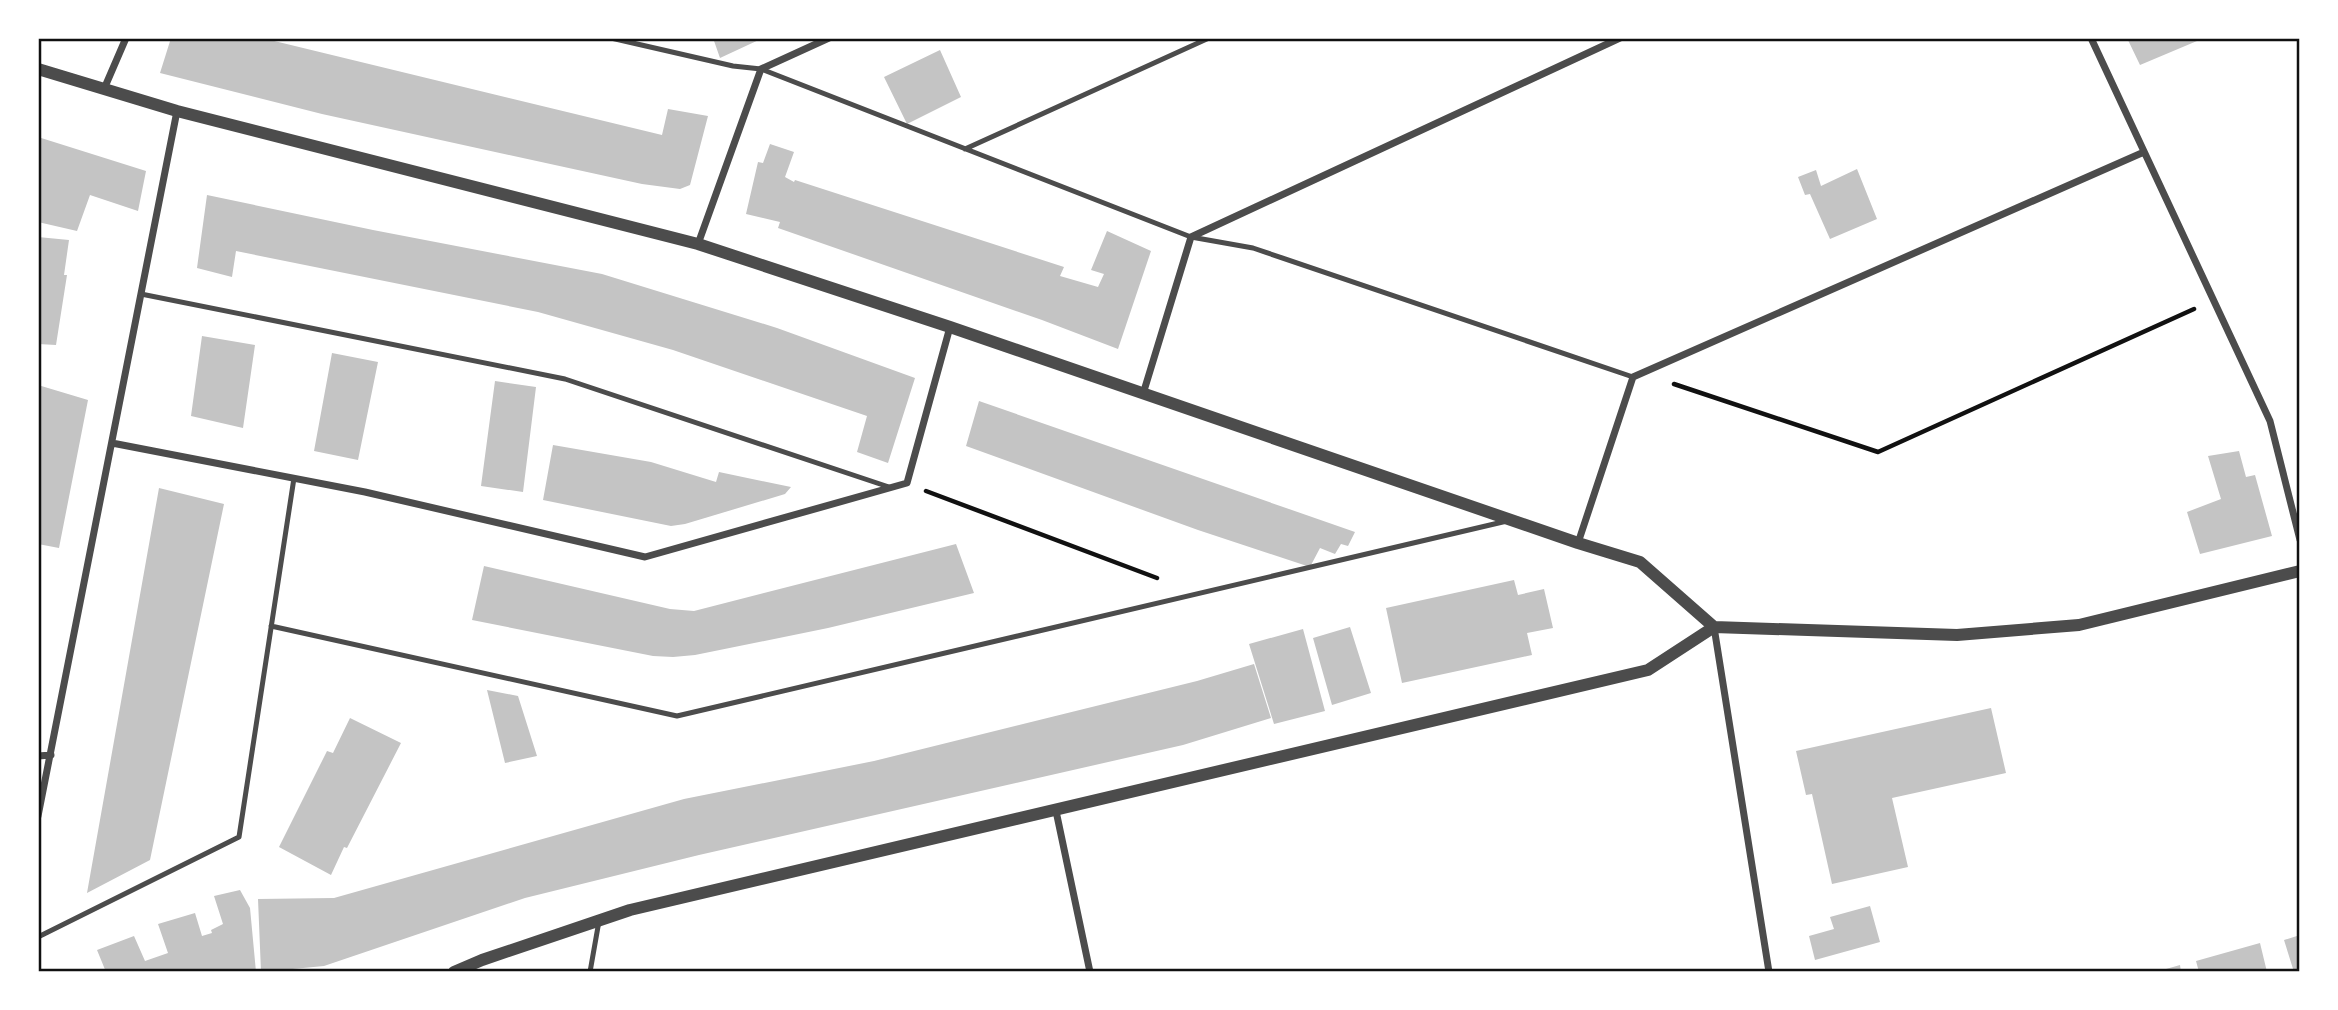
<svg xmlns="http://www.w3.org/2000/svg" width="2338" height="1010" viewBox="0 0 2338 1010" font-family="'Nunito Sans',sans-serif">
  <rect width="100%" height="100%" fill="#fff"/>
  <path fill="#c4c4c4" d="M 171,38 L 262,38 L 662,135 L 668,109 L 708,116 L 690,185 L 680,189 L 642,184 L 322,114 L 160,73 Z
    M 713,38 L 763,38 L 720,58 Z
    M 2127,38 L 2196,38 L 2197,41 L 2140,65 Z
    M 940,50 L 961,97 L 907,124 L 884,77 Z
    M 38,137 L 146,171 L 138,211 L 90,195 L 77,231 L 38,222 Z
    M 770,144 L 794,152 L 785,177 L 794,182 L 795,180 L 1064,267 L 1060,276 L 1098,287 L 1104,274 L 1091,270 L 1107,231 L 1151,251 L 1118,349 L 1042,320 L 778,228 L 780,222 L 746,214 L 758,162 L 763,163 Z
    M 1857,169 L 1877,219 L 1830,239 L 1810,194 L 1805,195 L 1798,177 L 1816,170 L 1821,186 Z
    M 207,195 L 373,230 L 602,274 L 777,328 L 915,378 L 888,463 L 857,452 L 867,416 L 673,350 L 538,312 L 236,251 L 232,277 L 197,268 Z
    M 38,237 L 69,240 L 64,275 L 67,275 L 56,345 L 38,344 Z
    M 202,336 L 255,345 L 243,428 L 191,416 Z
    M 332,353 L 378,362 L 358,460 L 314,451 Z
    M 495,381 L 536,387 L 523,492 L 481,486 Z
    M 38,385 L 88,400 L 59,548 L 38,544 Z
    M 979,401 L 1355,532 L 1348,546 L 1341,544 L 1335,554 L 1320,548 L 1310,567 L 1198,530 L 966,446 Z
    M 553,445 L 651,462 L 716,482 L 719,472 L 791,487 L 785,494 L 685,524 L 671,526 L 543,500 Z
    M 2239,451 L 2246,477 L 2255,475 L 2272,536 L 2200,554 L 2187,512 L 2221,499 L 2208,456 Z
    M 159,488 L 224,504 L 150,860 L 87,893 Z
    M 956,544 L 974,593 L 828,628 L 695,655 L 673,657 L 653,656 L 472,620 L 484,566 L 670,609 L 694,611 Z
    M 1514,580 L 1518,595 L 1544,589 L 1553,628 L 1527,633 L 1532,655 L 1402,683 L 1386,608 Z
    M 1350,627 L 1371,693 L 1332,705 L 1313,638 Z
    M 1303,629 L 1325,711 L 1274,724 L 1249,644 Z
    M 1254,664 L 1271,718 L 1183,745 L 699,855 L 525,898 L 324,966 L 261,972 L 258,899 L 334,898 L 684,799 L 874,761 L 1197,681 Z
    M 487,690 L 518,696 L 537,756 L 505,763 Z
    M 1991,708 L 2006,773 L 1892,798 L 1908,867 L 1832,884 L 1812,794 L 1806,795 L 1796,751 Z
    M 350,718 L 401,743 L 347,848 L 344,847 L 331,875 L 279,847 L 327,751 L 333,753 Z
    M 240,890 L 250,908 L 256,972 L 106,972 L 97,950 L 134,936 L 145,961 L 168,953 L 158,924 L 195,913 L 202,936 L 212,933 L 211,930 L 223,924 L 214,896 Z
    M 1870,906 L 1880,942 L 1815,960 L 1809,936 L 1834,929 L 1830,917 Z
    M 2300,935 L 2300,972 L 2294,972 L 2284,940 Z
    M 2260,943 L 2267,972 L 2199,972 L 2196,961 Z
    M 2180,965 L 2181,972 L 2159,972 L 2159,971 Z"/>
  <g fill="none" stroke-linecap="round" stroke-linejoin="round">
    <path stroke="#111" stroke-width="4.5" d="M 1674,384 L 1878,452 L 2194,309
      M 926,491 L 1157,578"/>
    <path stroke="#4c4c4c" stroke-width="5" d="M 611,38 L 733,66 L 761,69 L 1191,237 L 1253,248 L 1633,377
      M 965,149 L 1209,38
      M 141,294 L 565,379 L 889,487
      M 271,626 L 677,716 L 1507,521
      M 38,937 L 239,837 L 294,478
      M 590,972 L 599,921"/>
    <path stroke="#4c4c4c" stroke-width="7" d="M 2091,38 L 2270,421 L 2300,540
      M 104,89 L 126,38
      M 698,244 L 761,69 L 829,38
      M 1143,394 L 1191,237 L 1620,38
      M 112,443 L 365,492 L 645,557 L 907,483 L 950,327
      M 1578,543 L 1633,377 L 2144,152
      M 1714,627 L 1769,972
      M 38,756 L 51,755
      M 1056,811 L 1090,972
      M 38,816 L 177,111"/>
    <path stroke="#4c4c4c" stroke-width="12" d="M 38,69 L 177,111 L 698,244 L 950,327 L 1578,543 L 1640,562 L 1714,627 L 1957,635 L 2079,625 L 2300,571
      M 454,972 L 482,960 L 630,910 L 1648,670 L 1714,627"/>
  </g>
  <rect width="2338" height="1010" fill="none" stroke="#ffffff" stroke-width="80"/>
  <rect x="40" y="40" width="2258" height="930" fill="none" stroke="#111" stroke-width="2.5"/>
</svg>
